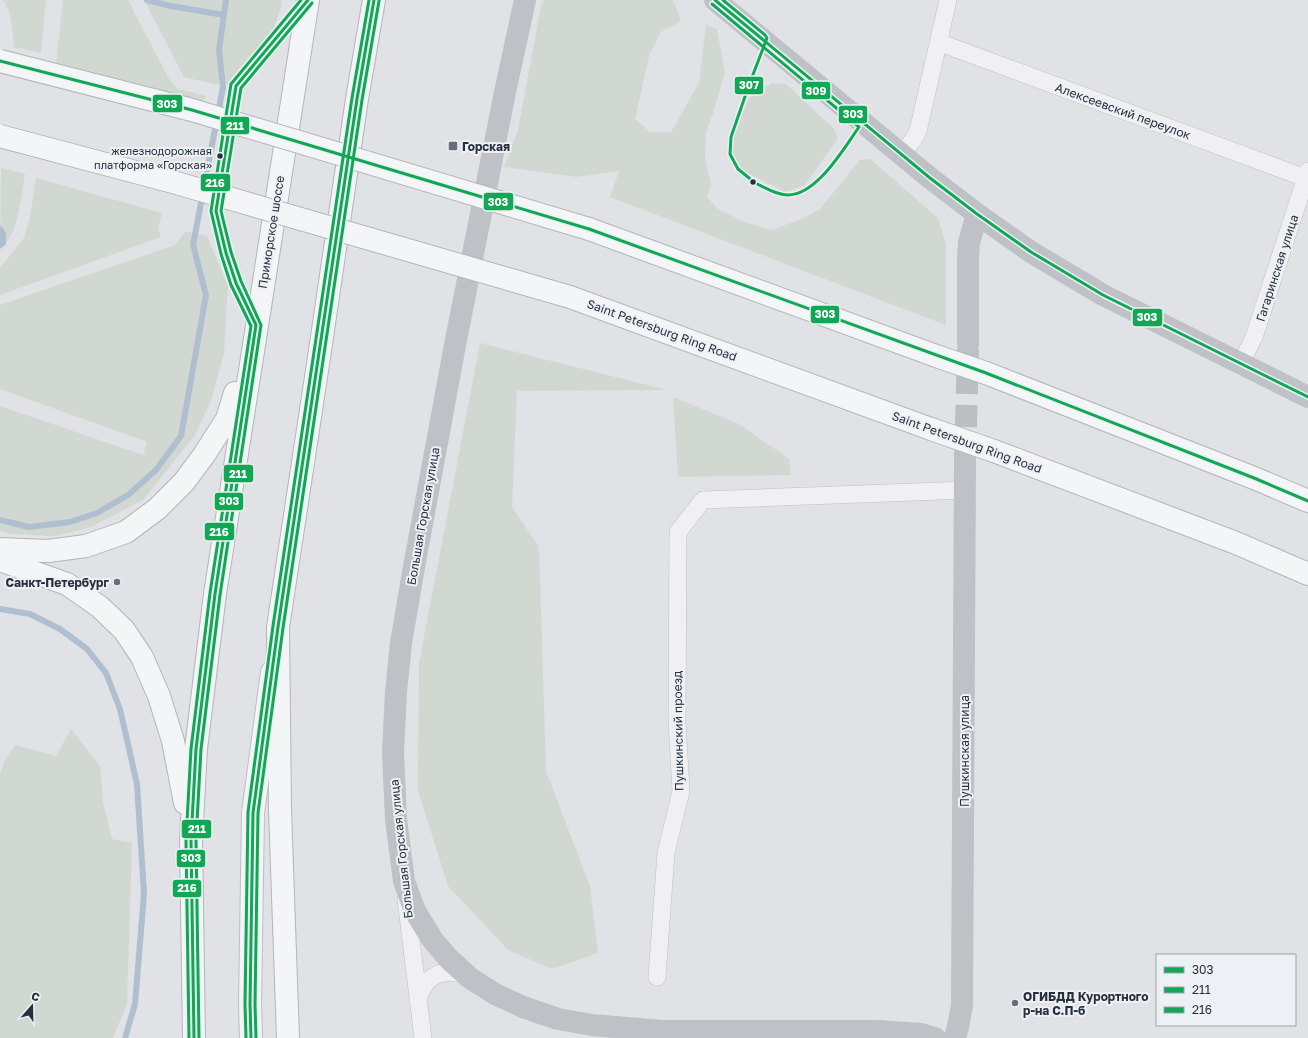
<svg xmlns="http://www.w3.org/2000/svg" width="1308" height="1038" viewBox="0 0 1308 1038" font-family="'Golos Text',sans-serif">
  <rect width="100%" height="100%" fill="#e0e2e5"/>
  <path fill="#d1d8d1" d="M 2,0 L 46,0 L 41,53 L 14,47 C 12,32 13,12 2,0 Z
    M 63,0 L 128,0 L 169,79 L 178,89 L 207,96 L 201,104 L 56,64 Z
    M 144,0 L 281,0 L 282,4 L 271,37 L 240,70 L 228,84 L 214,84 L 184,77 Z
    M 544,0 L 673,0 L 681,21 L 661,32 L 649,56 L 635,119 L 650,132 L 671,132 L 699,83 L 706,25 L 717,29 L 725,73 L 713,113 L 706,134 L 705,159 L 711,184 L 707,197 L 718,209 L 745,222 L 771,230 L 804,218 L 820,209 L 860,160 L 870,159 L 938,218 L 946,245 L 946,325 L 610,197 L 619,171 L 577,177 L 504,167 L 518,130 L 541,6 Z
    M 772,83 L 786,84 L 834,129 L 838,138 L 805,185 L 785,192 L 742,170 L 733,157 L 733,135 L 749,98 Z
    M 1,168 L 25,174 C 20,199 20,232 0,250 Z
    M 36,178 L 162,213 L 158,228 L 161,237 L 0,295 L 0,268 L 24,238 L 30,217 Z
    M 186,231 L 207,236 L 228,286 L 224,353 L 211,401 L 195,435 L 143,500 L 91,527 L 55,536 L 12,534 L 0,531 L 0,406 L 143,455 L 147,442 L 0,389 L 0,305 L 175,245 Z
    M 480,343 L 667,390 L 517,391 L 512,507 L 539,547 L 546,771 L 590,886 L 598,953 L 552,969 L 508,950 L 448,886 L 418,791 L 419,663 Z
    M 673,397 L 739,424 L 789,459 L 791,475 L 678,477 Z
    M 71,729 L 100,766 L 103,802 L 112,839 L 132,843 L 127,1004 L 113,1038 L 0,1038 L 0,773 L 5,760 L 15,745 L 56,756 Z"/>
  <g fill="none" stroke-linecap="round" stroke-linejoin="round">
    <path stroke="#b0bfcf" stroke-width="6" d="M 147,0 L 171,6 L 224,15
      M 0,229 L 3,234 L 3,243 L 0,245
      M 0,520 L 29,527 L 70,522 L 97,513 L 128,495 L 156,470 L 181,436 L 206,295 L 193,245 L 223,87 L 219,50 L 226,0
      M 0,609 L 30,614 L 60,629 L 87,649 L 106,673 L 120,709 L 137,784 L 144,894 L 135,1004 L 125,1038"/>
    <path stroke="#bbbec3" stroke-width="22" stroke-dasharray="22 11" stroke-linecap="butt" d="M 965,460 L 968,349"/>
    <g stroke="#bec0c3" stroke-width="18">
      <path id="street" d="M 938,42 L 1308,179
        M 902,154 L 913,140 L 918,131 L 948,0
        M 1241,363 L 1254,337 L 1308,171
        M 406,899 L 423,1038
        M 657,977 L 666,853 L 681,791 L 677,721 L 678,532 L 703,500 L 966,490
        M 418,1001 C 424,974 445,966 469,977"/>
    </g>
    <g stroke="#bcbfc3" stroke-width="24">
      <path id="primary" d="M 251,1038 L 250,1004 L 253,813 L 272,672"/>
    </g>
    <g stroke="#b2b5ba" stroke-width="24">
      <path id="highway" d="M 589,229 L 939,357
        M 570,297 L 931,429
        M 986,373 L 1254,478 L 1308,501
        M 994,451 L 1236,543 L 1308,574
        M 0,549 L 48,551 L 86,546 L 126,532 L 157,509 L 184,482 L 204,455 L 227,419 L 235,393
        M 0,560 L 67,584 L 100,607 L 124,630 L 142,657 L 159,696 L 173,741 L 185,803
        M 194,1038 L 191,840 L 196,749 L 215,594 L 308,0
        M 288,1038 L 280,810 L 278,627 L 318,364 L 357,99 L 374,0"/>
    </g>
    <use href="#street" stroke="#f0f0f2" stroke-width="17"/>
    <path stroke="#bec1c5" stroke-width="22" d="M 525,0 L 505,92 L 455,345 L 414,567 L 401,643 L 396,692 L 393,753 L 396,819 L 404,881 L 415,911 L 432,939 L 449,959 L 470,978 L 495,994 L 523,1007 L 558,1019 L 592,1025 L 663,1031 L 877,1031 L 921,1034 L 935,1038
      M 715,0 L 930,178 L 977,214 L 1031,252 L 1103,295 L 1308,397
      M 968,344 L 968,258 L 969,243 L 977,214
      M 955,1038 L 958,1027 L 962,1005 L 965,463"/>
    <use href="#primary" stroke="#f4f5f6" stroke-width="22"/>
    <use href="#highway" stroke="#f4f5f6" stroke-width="22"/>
    <g stroke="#b2b5ba" stroke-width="24" stroke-linecap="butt">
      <path id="highway-bridge" d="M 0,61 L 192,110 L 589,229
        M 0,136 L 173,182 L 570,297
        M 939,357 L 986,373
        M 931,429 L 994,451"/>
    </g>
    <use href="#highway-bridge" stroke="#f4f5f6" stroke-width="22"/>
    <g stroke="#edf1f5" stroke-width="6">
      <path id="bus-1" d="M 715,0 L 930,178 L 977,214 L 1031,252 L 1103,295 L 1308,397
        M 0,61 L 192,110 L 589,229 L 986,373 L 1254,478 L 1308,501
        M 194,1038 L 191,840 L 196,749 L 215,594 L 256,325 L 236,283 L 226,253 L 216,211 L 236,86 L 308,0
        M 251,1038 L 250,1004 L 253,813 L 278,627 L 357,99 L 374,0"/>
    </g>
    <g stroke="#edf1f5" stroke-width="6">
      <path id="bus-2" d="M 199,1038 L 196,840 L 201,749 L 220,595 L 261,325 L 241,281 L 231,252 L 221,211 L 241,88 L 312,3
        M 256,1038 L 255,1004 L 258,813 L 283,628 L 362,100 L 379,1"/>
    </g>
    <g stroke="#edf1f5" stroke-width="6">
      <path id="bus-3" d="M 189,1038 L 186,840 L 191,749 L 210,593 L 251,326 L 231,285 L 221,254 L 211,211 L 231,84 L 301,0
        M 246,1038 L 245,1004 L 248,812 L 273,626 L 352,98 L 369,0"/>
    </g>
    <g stroke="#edf1f5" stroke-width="6">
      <path id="bus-4" d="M 712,4 L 859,127 C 844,148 817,195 788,195 C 776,195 764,187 753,182"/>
    </g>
    <g stroke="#edf1f5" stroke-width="6">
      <path id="bus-5" d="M 723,0 L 765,35 L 767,38 L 749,85 L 731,137 L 730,154 L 738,169 L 754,182"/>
    </g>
    <use href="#bus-1" stroke="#10a855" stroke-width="3"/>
    <use href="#bus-2" stroke="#10a855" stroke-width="3"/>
    <use href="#bus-3" stroke="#10a855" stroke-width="3"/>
    <use href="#bus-4" stroke="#10a855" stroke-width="3"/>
    <use href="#bus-5" stroke="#10a855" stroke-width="3"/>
  </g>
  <g fill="#686e78" stroke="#edf1f5" stroke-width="1.5">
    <rect x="448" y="141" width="10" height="10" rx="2"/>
    <circle cx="117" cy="582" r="4"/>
    <circle cx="1015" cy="1003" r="4"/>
  </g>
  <g fill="#28303d" stroke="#edf1f5" stroke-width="1.5">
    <circle cx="220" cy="156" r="3.5"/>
    <circle cx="753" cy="182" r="3.5"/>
  </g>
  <g text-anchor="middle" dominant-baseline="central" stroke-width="4" stroke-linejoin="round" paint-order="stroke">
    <g font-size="11" fill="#28303d" stroke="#edf1f5" text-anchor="end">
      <text x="212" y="150">железнодорожная<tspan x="212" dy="14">платформа «Горская»</tspan></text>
    </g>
    <g font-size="12" fill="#28303d" stroke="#edf1f5">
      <text transform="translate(1123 111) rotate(20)">Алексеевский переулок</text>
      <text transform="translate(271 232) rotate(-81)">Приморское шоссе</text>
      <text transform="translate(1277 268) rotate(-72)">Гагаринская улица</text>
      <text transform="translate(662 330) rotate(20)">Saint Petersburg Ring Road</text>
      <text transform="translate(967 442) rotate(20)">Saint Petersburg Ring Road</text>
      <text transform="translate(423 516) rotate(-80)">Большая Горская улица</text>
      <text transform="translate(678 731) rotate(-91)">Пушкинский проезд</text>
      <text transform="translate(964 751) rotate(-90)">Пушкинская улица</text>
      <text transform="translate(401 849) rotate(-96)">Большая Горская улица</text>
    </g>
    <g font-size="12" font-weight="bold" fill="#28303d" stroke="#edf1f5" text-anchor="start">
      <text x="462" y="146">Горская</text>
      <text x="109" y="582" text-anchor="end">Санкт-Петербург</text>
      <text x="1023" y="996">ОГИБДД Курортного<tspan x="1023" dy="14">р-на С.П-б</tspan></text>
    </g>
  </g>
  <g stroke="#edf1f5" stroke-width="1.5">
    <rect x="734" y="76" width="30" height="19" rx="4" fill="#10a855"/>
    <rect x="801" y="81" width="30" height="19" rx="4" fill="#10a855"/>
    <rect x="152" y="94" width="31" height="19" rx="4" fill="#10a855"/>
    <rect x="838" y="105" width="30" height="19" rx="4" fill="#10a855"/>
    <rect x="220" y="116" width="30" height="19" rx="4" fill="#10a855"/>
    <rect x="200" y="173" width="31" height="19" rx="4" fill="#10a855"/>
    <rect x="483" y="192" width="31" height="19" rx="4" fill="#10a855"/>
    <rect x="810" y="305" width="30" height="19" rx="4" fill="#10a855"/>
    <rect x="1132" y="308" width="31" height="19" rx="4" fill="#10a855"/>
    <rect x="223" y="464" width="31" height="19" rx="4" fill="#10a855"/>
    <rect x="214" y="492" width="30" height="19" rx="4" fill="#10a855"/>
    <rect x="204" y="522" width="31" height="19" rx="4" fill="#10a855"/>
    <rect x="181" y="819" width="31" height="20" rx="4" fill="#10a855"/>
    <rect x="176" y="849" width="30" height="19" rx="4" fill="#10a855"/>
    <rect x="172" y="879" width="30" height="19" rx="4" fill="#10a855"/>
  </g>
  <g font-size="11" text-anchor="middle" font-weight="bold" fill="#fff">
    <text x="749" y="89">307</text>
    <text x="816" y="95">309</text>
    <text x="167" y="108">303</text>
    <text x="853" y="118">303</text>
    <text x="235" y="130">211</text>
    <text x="215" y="187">216</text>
    <text x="498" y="206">303</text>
    <text x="825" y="318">303</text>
    <text x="1147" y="321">303</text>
    <text x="238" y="478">211</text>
    <text x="229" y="505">303</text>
    <text x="219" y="536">216</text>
    <text x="197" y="833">211</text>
    <text x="191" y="862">303</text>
    <text x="187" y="892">216</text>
  </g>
  <rect x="1156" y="954" width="140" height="72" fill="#edf1f5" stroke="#9ea4ab"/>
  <rect x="1164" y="967" width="20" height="6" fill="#10a855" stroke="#9ea4ab"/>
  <text x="1192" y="974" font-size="12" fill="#28303d">303</text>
  <rect x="1164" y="987" width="20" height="6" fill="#10a855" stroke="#9ea4ab"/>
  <text x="1192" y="994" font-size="12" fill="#28303d">211</text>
  <rect x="1164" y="1007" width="20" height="6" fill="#10a855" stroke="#9ea4ab"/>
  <text x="1192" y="1014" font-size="12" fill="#28303d">216</text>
  <g transform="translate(32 1006) rotate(20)" stroke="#edf1f5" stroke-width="3" paint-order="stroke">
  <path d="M0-3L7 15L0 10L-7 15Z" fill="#28303d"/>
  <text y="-6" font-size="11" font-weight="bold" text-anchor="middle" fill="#28303d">С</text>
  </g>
</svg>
